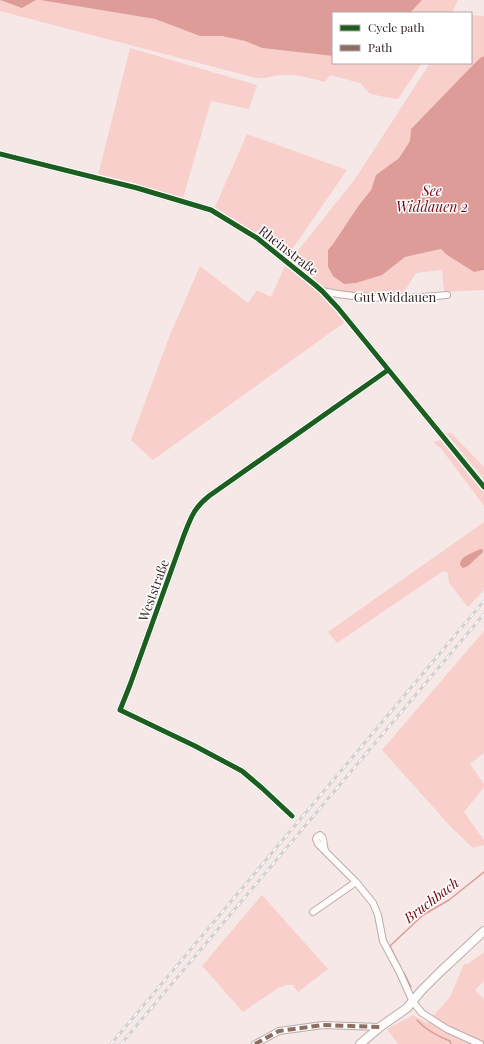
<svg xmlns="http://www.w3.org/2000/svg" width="484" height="1044" viewBox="0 0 484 1044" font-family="'Playfair Display',serif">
  <rect width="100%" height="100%" fill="#f6e8e6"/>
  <path fill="#f8cfca" d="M 0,0 L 22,8 L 36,0 L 40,0 L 155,19 L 200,36 L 222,36 L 245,41 L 262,48 L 333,56 L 333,63 L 422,63 L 398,99 L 395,99 L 370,94 L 360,83 L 330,75 L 325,82 C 311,79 297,74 284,75 C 273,75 267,79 256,78 L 0,11 Z
    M 422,0 L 458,0 L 452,13 L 410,13 Z
    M 471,15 L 484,16 L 484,56 L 480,58 L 470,68 L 411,129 L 410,141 L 399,158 L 376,175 L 371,190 L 359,205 L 333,244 L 328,250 L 382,275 L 405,257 L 441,249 L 447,255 L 474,272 L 484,270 L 484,290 L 444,292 L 442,270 L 416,273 L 402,295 L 372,296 L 323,289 L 294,266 L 293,261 L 293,257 L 355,179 L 430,63 L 471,63 Z
    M 130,48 L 257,85 L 249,109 L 211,101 L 183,198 L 98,175 Z
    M 247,134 L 347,170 L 286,258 L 259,236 L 215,207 Z
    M 200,266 L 248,303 L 257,290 L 271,297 L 285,266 L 319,293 L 345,322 L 153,460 L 131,440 L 170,335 Z
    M 446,433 L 449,433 L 452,434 L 484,467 L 484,479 Z
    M 440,440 L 444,443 L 484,490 L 484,506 L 440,447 L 437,446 L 434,442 L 436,441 Z
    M 484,522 L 484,590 L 468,607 L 449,583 L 448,573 L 443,571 L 337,643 L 328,632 Z
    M 484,631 L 484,753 L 470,764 L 484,784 L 484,787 L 464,812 L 484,840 L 484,845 L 473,848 L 451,827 L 382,750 Z
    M 262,895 L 328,969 L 298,992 L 293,985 L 286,985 L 278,988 L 243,1012 L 202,966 Z
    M 484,952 L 484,981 L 475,990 L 484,999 L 484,1044 L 398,1044 L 387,1029 L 413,1015 L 427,1023 L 450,997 L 464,964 L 468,964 Z"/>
  <path fill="#dd9c98" d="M 0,0 L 36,0 L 22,8 Z
    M 40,0 L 422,0 L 410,13 L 333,13 L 333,56 L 262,48 L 245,41 L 222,36 L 200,36 L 155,19 Z
    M 484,56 L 484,270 L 474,272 L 447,255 L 441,249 L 405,257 L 382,275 L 356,283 L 344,284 L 333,276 L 328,267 L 328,250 L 333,244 L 359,205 L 371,190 L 376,175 L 399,158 L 410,141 L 411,129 L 470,68 L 480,58 Z
    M 480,549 L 482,549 L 483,552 L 468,566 L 463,568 L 460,565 C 460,556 473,553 480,549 Z"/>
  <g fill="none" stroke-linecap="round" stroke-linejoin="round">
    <path stroke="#dd9c98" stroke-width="1.5" d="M 400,966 L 390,946 L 423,915 L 449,900 L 484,872
      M 404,973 L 411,987
      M 417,1020 C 426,1030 437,1036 450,1041 L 451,1044"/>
    <g stroke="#b9acaa" stroke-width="8">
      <path id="minor" d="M 0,154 L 137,188 L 211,210 L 257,238 L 314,284 L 322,291 L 338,308 L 484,487
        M 322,291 C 362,300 406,299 447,295
        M 292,816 L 262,788 L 242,771 L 195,746 L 120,710 L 130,685 L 184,535 C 191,517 194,508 209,496 L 388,370
        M 325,850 C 322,844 326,839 320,835 L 317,837 L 316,839 L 318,844 L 356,882 L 373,903 L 378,915 L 383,941 L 399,971 L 413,1002 L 422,1013 L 447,1029 L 480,1044
        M 313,912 L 356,882
        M 255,1044 L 279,1031 L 323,1025 L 380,1027"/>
    </g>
    <g stroke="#b9acaa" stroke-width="10">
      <path id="major" d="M 360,1044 L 380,1027 L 407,1008 L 421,991 L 440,972 L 484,931"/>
    </g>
    <use href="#minor" stroke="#fefcfb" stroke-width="6"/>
    <use href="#major" stroke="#fefcfb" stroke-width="8"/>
    <g stroke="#d4d0d0" stroke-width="3">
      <path id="rail" d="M 111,1044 L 484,601
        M 121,1044 L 484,614"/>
    </g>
    <use href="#rail" stroke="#fff" stroke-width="1.5" stroke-dasharray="4.5" stroke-linecap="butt"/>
    <path stroke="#8d6e63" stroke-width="4" stroke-dasharray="8 4" stroke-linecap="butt" d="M 255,1044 L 279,1031 L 323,1025 L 380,1027"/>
    <g stroke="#fff" stroke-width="8">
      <path id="cycleway" d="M 0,154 L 137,188 L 211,210 L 257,238 L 314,284 L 322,291 L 338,308 L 484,487
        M 292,816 L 262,788 L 242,771 L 195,746 L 120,710 L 130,685 L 184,535 C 191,517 194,508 209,496 L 388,370"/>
    </g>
    <use href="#cycleway" stroke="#1b5e20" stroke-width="5"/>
  </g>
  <g text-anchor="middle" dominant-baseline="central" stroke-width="3" stroke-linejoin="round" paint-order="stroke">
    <g font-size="13" fill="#322322" stroke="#fff">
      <text transform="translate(289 250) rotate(38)">Rheinstraße</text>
      <text x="395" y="296">Gut Widdauen</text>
      <text transform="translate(153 590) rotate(-70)">Weststraße</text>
    </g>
    <g font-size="14" font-style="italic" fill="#72050f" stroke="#fff">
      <text x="432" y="190">See<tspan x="432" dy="16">Widdauen 2</tspan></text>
      <text transform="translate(431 900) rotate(-37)">Bruchbach</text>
    </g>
  </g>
  <rect x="332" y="12" width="140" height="52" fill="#ffffff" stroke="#ada7a7"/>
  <rect x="340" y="25" width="20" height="6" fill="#1b5e20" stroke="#ada7a7"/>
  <text x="368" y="32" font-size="12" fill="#322322">Cycle path</text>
  <rect x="340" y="45" width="20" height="6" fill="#8d6e63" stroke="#ada7a7"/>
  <text x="368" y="52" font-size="12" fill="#322322">Path</text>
</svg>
